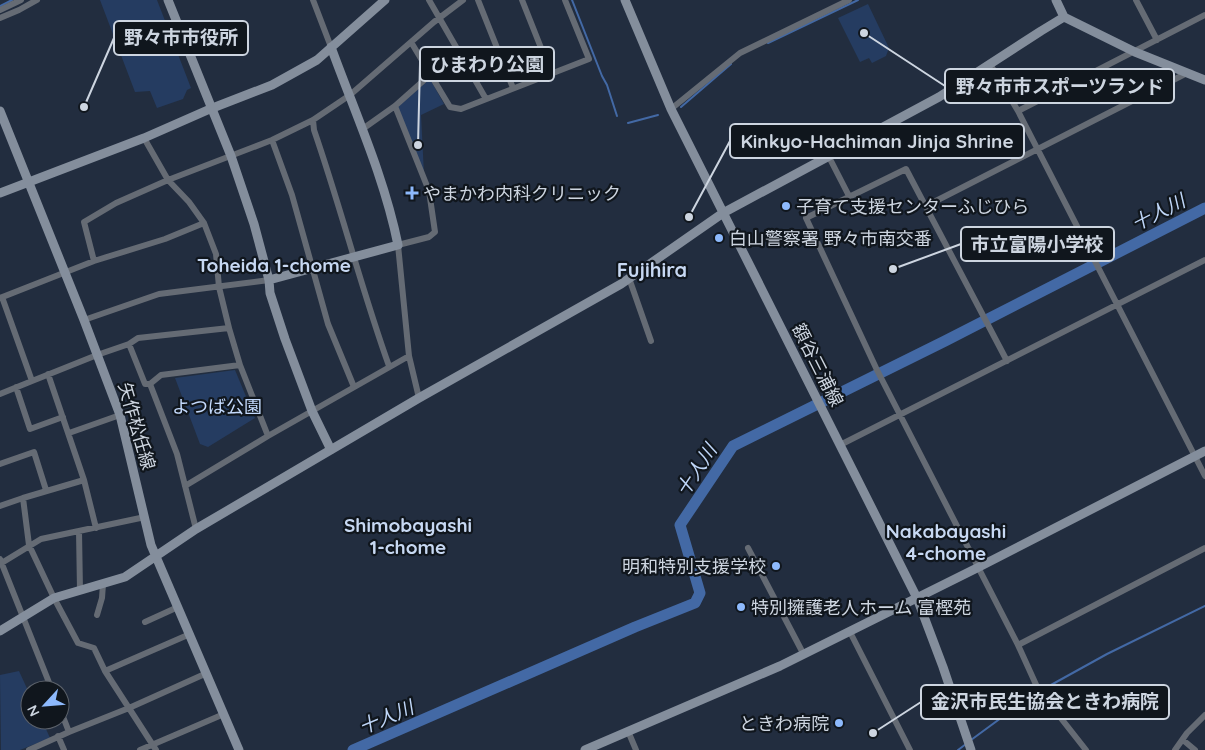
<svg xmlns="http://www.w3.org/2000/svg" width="1205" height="750" viewBox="0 0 1205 750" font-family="Quicksand,'Noto Sans JP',sans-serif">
  <rect width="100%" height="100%" fill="#222d3f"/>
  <path fill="#253c61" d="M 100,0 L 157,0 L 191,88 L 187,90 L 183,99 L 157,108 L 150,91 L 135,92 Z
    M 868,4 L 889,48 L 886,56 L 872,63 L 869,58 L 860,62 L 838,18 Z
    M 430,79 L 444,104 L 421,115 L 424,174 L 398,107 Z
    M 235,370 L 255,418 L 208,447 L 200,444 L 175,378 Z
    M 19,671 L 30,695 L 30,720 L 42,720 L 50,738 L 20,750 L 1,750 L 0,675 Z"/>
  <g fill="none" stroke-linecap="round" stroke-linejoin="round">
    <path stroke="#4369a5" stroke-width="2" d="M 572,0 L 602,76 L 607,85 L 617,116
      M 0,6 L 12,0
      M 768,43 L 858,0
      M 681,107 L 731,64
      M 628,123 L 658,115
      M 971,740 L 1031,696 L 1107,654 L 1205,606
      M 958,750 L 966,744"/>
    <path stroke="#4369a5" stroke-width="11" d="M 353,750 L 635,627 L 695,603 L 700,593 L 680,525 L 733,446 L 945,341 L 1205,208"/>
    <path stroke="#656b74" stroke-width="6" d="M 313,0 L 331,47
      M 429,0 L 486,99
      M 478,0 L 513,88
      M 522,0 L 551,73
      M 1136,0 L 1157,40
      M 0,10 L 21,0
      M 0,18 L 19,10 L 37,0
      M 411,42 L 450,107 L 461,109 L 589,59 L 565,0
      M 990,64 L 1018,111 L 1205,476
      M 671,109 L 740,53 L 849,0
      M 1018,111 L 1205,15
      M 313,120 L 314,130 C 341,208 361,288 389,366
      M 364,128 L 395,106 L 431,74
      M 144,138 L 168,180 L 189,202 L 204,223 L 216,254 L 219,287 L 229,328
      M 272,140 L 292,195 L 328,324 L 354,387
      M 829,157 L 849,196
      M 926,206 L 1187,73
      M 94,261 L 84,222 L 116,203 L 168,180 L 272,140 L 313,120 L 350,95 L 434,22 L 463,0
      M 629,278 L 651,341
      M 2,297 L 32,381 L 97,355 L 129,344 L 138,338 L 229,328 L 240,365 L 268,436 L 409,356 L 398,245 L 429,237 L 435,232 L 429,191 L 395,106
      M 0,298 L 94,261 L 165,239 L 204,223
      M 84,320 L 159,294 L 269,280
      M 129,344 L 145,384 L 150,384 L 177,454 L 196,529
      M 409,356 L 419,398
      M 1007,361 L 906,169 L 806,218 L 877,370 L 1018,645 L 1038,689 L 1086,750
      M 48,374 L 84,480 L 23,498 L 29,545 L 54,598 L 78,643 L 94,648 L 105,671 L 156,750
      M 150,384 L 161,375 L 240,365
      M 16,387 L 30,429 L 63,417
      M 0,394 L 32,381
      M 69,433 L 120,415
      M 840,445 L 1205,260
      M 0,464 L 34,452 L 46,490
      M 84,480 L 96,528
      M 185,486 L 268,436
      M 0,506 L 23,498
      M 79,531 L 80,591
      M 748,548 L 804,655
      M 0,559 L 52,690
      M 0,564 L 41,539 L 145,517
      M 97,615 L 102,598 L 103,584
      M 145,622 L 178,607
      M 850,632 L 910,750
      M 1018,645 L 1205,548
      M 105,671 L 190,634
      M 628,731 L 636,750
      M 69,732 L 129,708 L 207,673
      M 58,736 L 64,750
      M 1183,740 L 1195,750
      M 29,750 L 69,732 L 60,709
      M 140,750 L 224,714
      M 1175,750 L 1187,733 L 1205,715"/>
    <path stroke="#848e9c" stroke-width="9" d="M 168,0 L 231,156 L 254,224 L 269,280 L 270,293 L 285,339 L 312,411 L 331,450
      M 625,0 L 671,109 L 917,598 L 943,667 L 971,750
      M 1064,17 L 1135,52 L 1205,80
      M 0,111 L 84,320 L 120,415 L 151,545 L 239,750
      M 0,193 L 144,138 L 210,109 L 272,85 L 317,60 L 385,0
      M 269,280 L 398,245 C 384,176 355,113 331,47
      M 0,631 L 54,598 L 125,577 L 196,529 L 419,398 L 621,284 L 723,213 L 939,97 L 1041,31 L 1064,17 L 1056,0
      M 585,750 L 780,666 L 977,568 L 1205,451"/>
  </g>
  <g fill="#8db9fc" stroke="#10161d" stroke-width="2">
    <path d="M409.5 185.5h5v5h5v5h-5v5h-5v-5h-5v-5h5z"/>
    <circle cx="786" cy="206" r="5"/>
    <circle cx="719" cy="238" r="5"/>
    <circle cx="776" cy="566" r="5"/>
    <circle cx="741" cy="607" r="5"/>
    <circle cx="839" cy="723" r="5"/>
  </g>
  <g text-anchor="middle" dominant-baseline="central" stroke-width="4.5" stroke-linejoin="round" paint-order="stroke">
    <g font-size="18" fill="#cdd5e0" stroke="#10161d" text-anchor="start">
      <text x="423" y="193">やまかわ内科クリニック</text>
      <text x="796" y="206">子育て支援センターふじひら</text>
      <text x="729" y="238">白山警察署 野々市南交番</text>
      <text x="766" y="566" text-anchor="end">明和特別支援学校</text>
      <text x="751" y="607">特別擁護老人ホーム 富樫苑</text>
      <text x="829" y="723" text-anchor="end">ときわ病院</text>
    </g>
    <g font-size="18" fill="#cdd5e0" stroke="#10161d">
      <text transform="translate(818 365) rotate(63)">額谷三浦線</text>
      <text transform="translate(137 426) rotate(74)">矢作松任線</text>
    </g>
    <g font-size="18" fill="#c4dafd" stroke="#10161d">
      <text x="217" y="406">よつば公園</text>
    </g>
    <g font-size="19" font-style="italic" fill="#bfd6f8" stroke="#10161d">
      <text transform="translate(1158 212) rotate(-27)">十人川</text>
      <text transform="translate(696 470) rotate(-57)">十人川</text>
      <text transform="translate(386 717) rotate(-23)">十人川</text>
    </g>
    <g font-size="19" font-weight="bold" fill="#c7d8f2" stroke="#10161d">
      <text x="274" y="265">Toheida 1-chome</text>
      <text x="408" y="525">Shimobayashi<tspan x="408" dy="22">1-chome</tspan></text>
      <text x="946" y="531">Nakabayashi<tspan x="946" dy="22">4-chome</tspan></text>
    </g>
    <g font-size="20" font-weight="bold" fill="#c7d8f2" stroke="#10161d">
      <text x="652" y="269">Fujihira</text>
    </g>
  </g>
  <path fill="none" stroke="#cdd5e0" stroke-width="2" d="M84 107L114 38M418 145L420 64M864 33L945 86M689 217L730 141M893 269L961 244M873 733L921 702"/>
  <g fill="#cdd5e0" stroke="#10161d" stroke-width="2">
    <circle cx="84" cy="107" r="5"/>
    <circle cx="418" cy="145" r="5"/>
    <circle cx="864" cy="33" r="5"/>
    <circle cx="689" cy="217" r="5"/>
    <circle cx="893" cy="269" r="5"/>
    <circle cx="873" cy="733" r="5"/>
  </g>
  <g fill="#10161d" stroke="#cdd5e0" stroke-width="2">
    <rect x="114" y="21" width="134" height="34" rx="5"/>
    <rect x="420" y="47" width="134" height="34" rx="5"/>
    <rect x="945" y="69" width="229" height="34" rx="5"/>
    <rect x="730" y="124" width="294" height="34" rx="5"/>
    <rect x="961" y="227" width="153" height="34" rx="5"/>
    <rect x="921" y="685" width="248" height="34" rx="5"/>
  </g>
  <g font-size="19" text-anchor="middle" font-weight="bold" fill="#cdd5e0">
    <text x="181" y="44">野々市市役所</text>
    <text x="487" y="71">ひまわり公園</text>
    <text x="1060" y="93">野々市市スポーツランド</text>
    <text x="877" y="148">Kinkyo-Hachiman Jinja Shrine</text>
    <text x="1037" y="251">市立富陽小学校</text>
    <text x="1045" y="708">金沢市民生協会ときわ病院</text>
  </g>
  <g transform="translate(45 705) rotate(244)"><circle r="24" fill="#10161d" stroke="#5c626b"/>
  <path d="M0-4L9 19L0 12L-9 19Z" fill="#8db9fc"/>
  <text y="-8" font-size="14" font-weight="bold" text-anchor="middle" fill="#cdd5e0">N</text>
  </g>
</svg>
